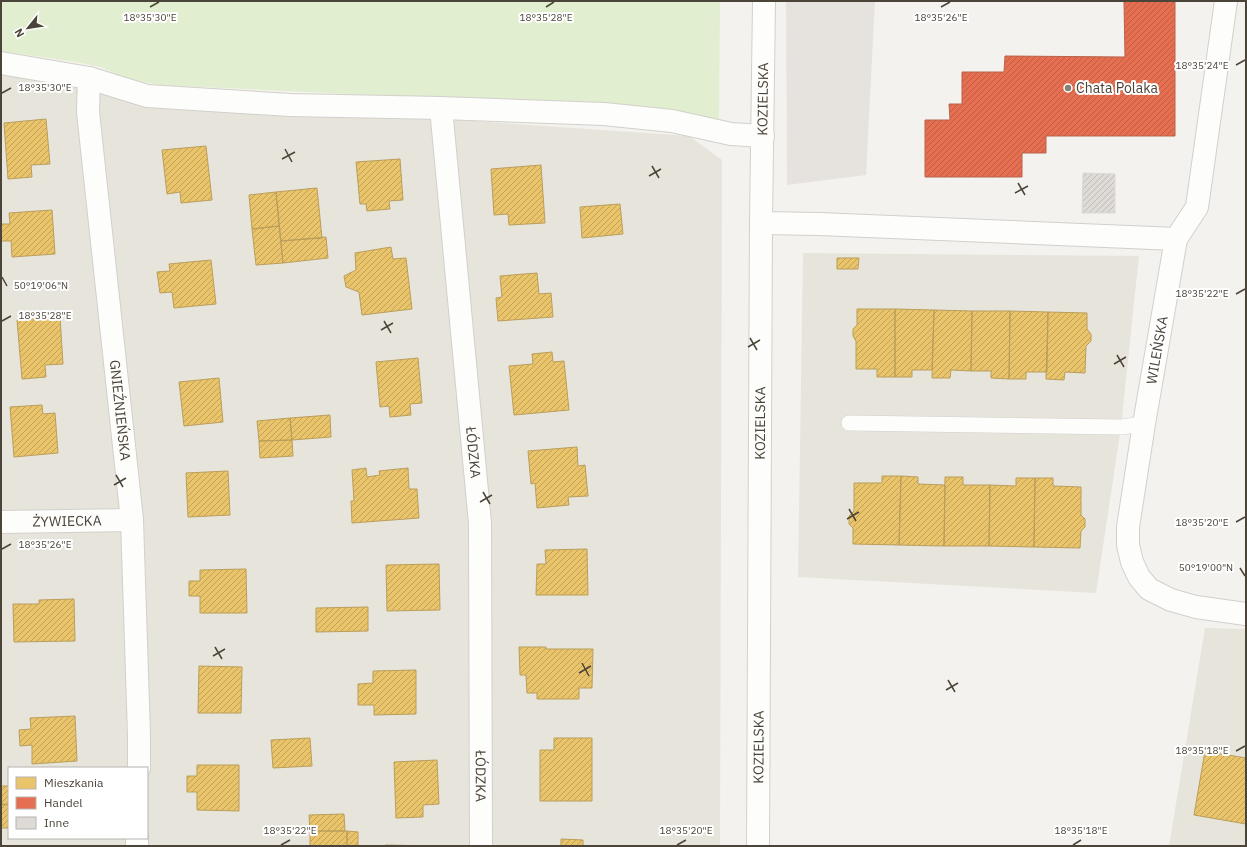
<svg xmlns="http://www.w3.org/2000/svg" width="1247" height="847" viewBox="0 0 1247 847" font-family="'IBM Plex Sans',sans-serif">
  <defs>
    <pattern id="homes-hatch" width="6" height="6" patternUnits="userSpaceOnUse"><rect width="6" height="6" fill="#e9c46a"/><path d="M-1 1l2-2M0 6l6-6M5 7l2-2" fill="none" stroke="#bfa158"/></pattern>
    <pattern id="shops-hatch" width="6" height="6" patternUnits="userSpaceOnUse"><rect width="6" height="6" fill="#e76f51"/><path d="M-1 1l2-2M0 6l6-6M5 7l2-2" fill="none" stroke="#bd5d44"/></pattern>
    <pattern id="building-hatch" width="6" height="6" patternUnits="userSpaceOnUse"><rect width="6" height="6" fill="#dedbd6"/><path d="M-1 1l2-2M0 6l6-6M5 7l2-2" fill="none" stroke="#c0bdb8"/></pattern>
  </defs>
  <rect width="100%" height="100%" fill="#f4f2ee"/>
  <path fill="#e7e4dc" fill-rule="evenodd" d="M 1,74 L 445,119 L 689,136 L 722,160 L 720,846 L 1,846 ZM 9,768 L 147,768 L 147,838 L 9,838 Z
    M 803,253 L 1139,256 L 1121,427 L 1096,593 L 798,577 Z
    M 1205,628 L 1246,629 L 1246,846 L 1169,846 Z"/>
  <path fill="#e1eecf" d="M 1,1 L 720,1 L 719,119 L 611,104 L 436,98 L 160,85 L 127,79 L 101,67 L 76,62 L 1,51 Z"/>
  <path fill="#e6e3df" d="M 786,1 L 875,1 L 866,175 L 787,185 Z"/>
  <path fill="url(#homes-hatch)" stroke="#ba9e5b" d="M 46,119 L 50,164 L 31,165 L 32,177 L 8,179 L 4,123 Z
    M 206,146 L 212,200 L 181,203 L 180,192 L 167,194 L 162,150 Z
    M 400,159 L 403,200 L 389,201 L 390,209 L 367,211 L 366,204 L 360,204 L 356,162 Z
    M 541,165 L 545,223 L 509,225 L 508,214 L 494,215 L 491,169 Z
    M 317,188 L 322,238 L 281,241 L 276,192 Z
    M 276,192 L 279,226 L 252,229 L 249,195 Z
    M 620,204 L 623,234 L 582,238 L 580,207 Z
    M 52,210 L 55,254 L 12,257 L 11,241 L 1,241 L 1,224 L 10,224 L 9,213 Z
    M 279,226 L 283,263 L 256,265 L 252,229 Z
    M 326,237 L 328,258 L 283,263 L 281,241 Z
    M 391,247 L 393,259 L 406,258 L 412,309 L 362,315 L 359,292 L 346,287 L 344,276 L 356,270 L 355,253 Z
    M 837,258 L 859,258 L 858,269 L 837,269 Z
    M 211,260 L 216,304 L 174,308 L 172,292 L 160,293 L 157,272 L 170,271 L 169,264 Z
    M 537,273 L 539,294 L 551,293 L 553,317 L 498,321 L 496,298 L 502,297 L 500,276 Z
    M 857,309 L 895,309 L 895,377 L 877,377 L 877,369 L 856,369 L 856,341 L 853,336 L 853,329 L 857,325 Z
    M 895,309 L 934,310 L 932,370 L 912,370 L 912,377 L 895,377 Z
    M 934,310 L 972,311 L 971,371 L 951,370 L 950,378 L 932,378 Z
    M 972,311 L 1010,311 L 1009,379 L 991,378 L 991,371 L 971,371 Z
    M 1010,311 L 1048,312 L 1047,372 L 1026,372 L 1026,379 L 1009,379 Z
    M 1048,312 L 1087,313 L 1087,329 L 1091,334 L 1091,341 L 1086,346 L 1085,373 L 1065,372 L 1064,380 L 1046,379 Z
    M 60,317 L 63,364 L 45,365 L 46,377 L 22,379 L 17,320 Z
    M 552,352 L 553,362 L 564,361 L 569,410 L 514,415 L 509,366 L 533,364 L 532,354 Z
    M 418,358 L 422,403 L 410,404 L 411,415 L 390,417 L 389,406 L 380,407 L 376,362 Z
    M 219,378 L 223,422 L 184,426 L 179,382 Z
    M 42,405 L 43,414 L 55,413 L 58,453 L 14,457 L 10,407 Z
    M 330,415 L 331,437 L 292,440 L 290,418 Z
    M 290,418 L 292,440 L 259,441 L 257,421 Z
    M 292,440 L 293,456 L 260,458 L 259,441 Z
    M 577,447 L 578,466 L 585,465 L 588,496 L 568,497 L 569,505 L 537,508 L 535,483 L 531,484 L 528,451 Z
    M 366,468 L 367,477 L 380,475 L 379,471 L 408,468 L 409,489 L 417,489 L 419,518 L 352,523 L 351,501 L 354,501 L 352,470 Z
    M 228,471 L 230,515 L 188,517 L 186,473 Z
    M 882,476 L 901,476 L 899,545 L 853,544 L 853,528 L 849,524 L 849,516 L 854,511 L 854,483 L 882,483 Z
    M 901,476 L 918,477 L 918,484 L 945,485 L 944,546 L 899,545 Z
    M 945,477 L 963,477 L 963,485 L 990,485 L 989,546 L 944,546 Z
    M 1016,478 L 1035,478 L 1034,547 L 989,546 L 990,485 L 1016,486 Z
    M 1035,478 L 1053,478 L 1053,486 L 1081,487 L 1081,515 L 1085,519 L 1085,527 L 1081,531 L 1080,548 L 1034,547 Z
    M 587,549 L 588,595 L 536,595 L 537,564 L 546,564 L 545,550 Z
    M 439,564 L 440,610 L 387,611 L 386,565 Z
    M 246,569 L 247,613 L 200,613 L 200,596 L 189,596 L 189,581 L 200,581 L 200,570 Z
    M 74,599 L 75,641 L 14,642 L 13,604 L 39,604 L 39,600 Z
    M 368,607 L 368,631 L 316,632 L 316,608 Z
    M 519,647 L 546,647 L 546,649 L 593,649 L 592,688 L 579,688 L 579,699 L 537,699 L 537,693 L 527,693 L 526,675 L 520,675 Z
    M 199,666 L 242,667 L 241,713 L 198,713 Z
    M 416,670 L 416,714 L 374,715 L 374,705 L 358,705 L 358,684 L 373,683 L 373,671 Z
    M 75,716 L 77,761 L 32,764 L 32,745 L 20,746 L 19,730 L 31,729 L 30,718 Z
    M 310,738 L 312,766 L 273,768 L 271,740 Z
    M 554,738 L 592,738 L 592,801 L 540,801 L 540,750 L 554,750 Z
    M 1205,751 L 1246,758 L 1246,824 L 1194,815 Z
    M 437,760 L 439,804 L 423,805 L 423,817 L 396,818 L 394,762 Z
    M 197,765 L 239,765 L 239,811 L 197,810 L 197,792 L 187,792 L 187,776 L 197,776 Z
    M 1,786 L 9,786 L 9,805 L 1,804 Z
    M 1,804 L 9,805 L 9,828 L 1,828 Z
    M 344,814 L 345,831 L 310,831 L 309,815 Z
    M 310,831 L 347,831 L 347,846 L 310,846 Z
    M 347,831 L 358,832 L 358,846 L 347,846 Z
    M 561,839 L 583,840 L 583,846 L 561,846 Z
    M 385,845 L 438,846 L 385,846 Z"/>
  <path fill="url(#shops-hatch)" stroke="#b8624a" d="M 1124,1 L 1175,1 L 1175,136 L 1046,136 L 1046,153 L 1022,153 L 1022,177 L 925,177 L 925,120 L 950,120 L 949,104 L 962,104 L 962,72 L 1004,72 L 1005,56 L 1125,57 Z"/>
  <path fill="url(#building-hatch)" stroke="#dcd9d4" d="M 1083,173 L 1115,174 L 1115,213 L 1082,213 Z"/>
  <g fill="none" stroke-linecap="round" stroke-linejoin="round">
    <g stroke="#d2d0cb" stroke-width="16">
      <path id="service" d="M 849,423 L 1121,427 L 1144,424"/>
    </g>
    <g stroke="#d2d0cb" stroke-width="24">
      <g id="minor">
        <path d="M 1226,1 L 1197,207 L 1176,239 L 1144,424 L 1128,527 L 1128,545 L 1132,562 L 1139,577 L 1149,589 L 1171,600 L 1196,607 L 1246,614"/>
        <path d="M 1,63 L 89,78 L 147,96 L 290,105 L 441,108 L 604,114 L 672,121 L 731,134 L 763,136"/>
        <path id="s1" d="M 89,78 L 88,112 L 132,520 L 139,735 L 139,768"/>
        <path id="s2" d="M 441,108 L 480,523 L 481,846"/>
        <path d="M 761,223 L 819,224 L 1176,239"/>
        <path id="s3" d="M 1,522 L 132,520"/>
        <path d="M 137,846 L 137,838"/>
      </g>
    </g>
    <g stroke="#d2d0cb" stroke-width="24">
      <g id="tertiary">
        <path id="s4" d="M 758,846 L 761,223 L 764,1"/>
      </g>
    </g>
    <use href="#service" stroke="#fdfdfc" stroke-width="15"/>
    <use href="#minor" stroke="#fdfdfc" stroke-width="22"/>
    <use href="#tertiary" stroke="#fdfdfc" stroke-width="22"/>
  </g>
  <path fill="none" stroke="#4b4439" stroke-width="1.5" d="M 150,7 L 159,2M 546,7 L 554,2M 941,7 L 950,2M 1236,65 L 1245,60M 2,93 L 11,88M 285,149 L 292,162M 282,159 L 295,152M 652,166 L 659,178M 649,176 L 661,169M 1018,183 L 1025,195M 1015,193 L 1028,186M 2,277 L 7,286M 1236,294 L 1245,289M 2,321 L 11,316M 384,321 L 391,333M 381,330 L 393,323M 750,338 L 757,350M 748,347 L 760,340M 1117,355 L 1124,367M 1114,364 L 1126,357M 116,475 L 123,487M 114,485 L 126,478M 483,492 L 490,504M 480,502 L 492,495M 849,509 L 856,521M 847,519 L 859,512M 1236,522 L 1245,517M 2,549 L 11,544M 1240,568 L 1245,576M 215,647 L 222,659M 213,656 L 225,649M 582,663 L 589,676M 579,673 L 591,666M 948,680 L 955,692M 946,690 L 958,683M 1236,751 L 1245,746M 281,845 L 290,840M 677,845 L 686,840M 1073,845 L 1081,840"/>
  <circle fill="#868178" stroke="#fff" stroke-width="1.5" cx="1068" cy="88" r="4"/>
  <g text-anchor="middle" dominant-baseline="central" stroke-width="4" stroke-linejoin="round" paint-order="stroke">
    <g font-size="14" fill="#4b4439" stroke="#fff" text-anchor="start">
      <text x="1076" y="88">Chata Polaka</text>
    </g>
    <g font-size="14" fill="#4b4439" stroke="#fff">
      <text stroke="none"><textPath href="#s4" startOffset="747">KOZIELSKA</textPath></text>
      <text transform="translate(1157 350) rotate(-80)">WILEŃSKA</text>
      <text stroke="none"><textPath href="#s1" startOffset="334">GNIEŹNIEŃSKA</textPath></text>
      <text stroke="none"><textPath href="#s4" startOffset="423">KOZIELSKA</textPath></text>
      <text stroke="none"><textPath href="#s2" startOffset="346">ŁÓDZKA</textPath></text>
      <text stroke="none"><textPath href="#s3" startOffset="66">ŻYWIECKA</textPath></text>
      <text stroke="none"><textPath href="#s4" startOffset="99">KOZIELSKA</textPath></text>
      <text stroke="none"><textPath href="#s2" startOffset="670">ŁÓDZKA</textPath></text>
    </g>
  </g>
  <g font-size="10" text-anchor="middle" fill="#4b4439" stroke="#fff" stroke-width="4" stroke-linejoin="round" paint-order="stroke">
    <text x="150" y="21">18°35'30"E</text>
    <text x="546" y="21">18°35'28"E</text>
    <text x="941" y="21">18°35'26"E</text>
    <text x="1202" y="69">18°35'24"E</text>
    <text x="45" y="91">18°35'30"E</text>
    <text x="41" y="289">50°19'06"N</text>
    <text x="1202" y="297">18°35'22"E</text>
    <text x="45" y="319">18°35'28"E</text>
    <text x="1202" y="526">18°35'20"E</text>
    <text x="45" y="548">18°35'26"E</text>
    <text x="1206" y="571">50°19'00"N</text>
    <text x="1202" y="754">18°35'18"E</text>
    <text x="290" y="834">18°35'22"E</text>
    <text x="686" y="834">18°35'20"E</text>
    <text x="1081" y="834">18°35'18"E</text>
  </g>
  <rect width="1247" height="847" fill="none" stroke="#4b4439" stroke-width="4"/>
  <rect x="8" y="767" width="140" height="72" fill="#ffffff" stroke="#b7b4b0"/>
  <rect x="16" y="777" width="20" height="12" fill="#e9c46a" stroke="#b7b4b0"/>
  <text x="44" y="787" font-size="12" fill="#4b4439">Mieszkania</text>
  <rect x="16" y="797" width="20" height="12" fill="#e76f51" stroke="#b7b4b0"/>
  <text x="44" y="807" font-size="12" fill="#4b4439">Handel</text>
  <rect x="16" y="817" width="20" height="12" fill="#dedbd6" stroke="#b7b4b0"/>
  <text x="44" y="827" font-size="12" fill="#4b4439">Inne</text>
  <g transform="translate(28 28) rotate(240)" stroke="#ffffff" stroke-width="3" paint-order="stroke">
  <path d="M0-3L7 15L0 10L-7 15Z" fill="#4b4439"/>
  <text y="-6" font-size="11" font-weight="bold" text-anchor="middle" fill="#4b4439">N</text>
  </g>
</svg>
